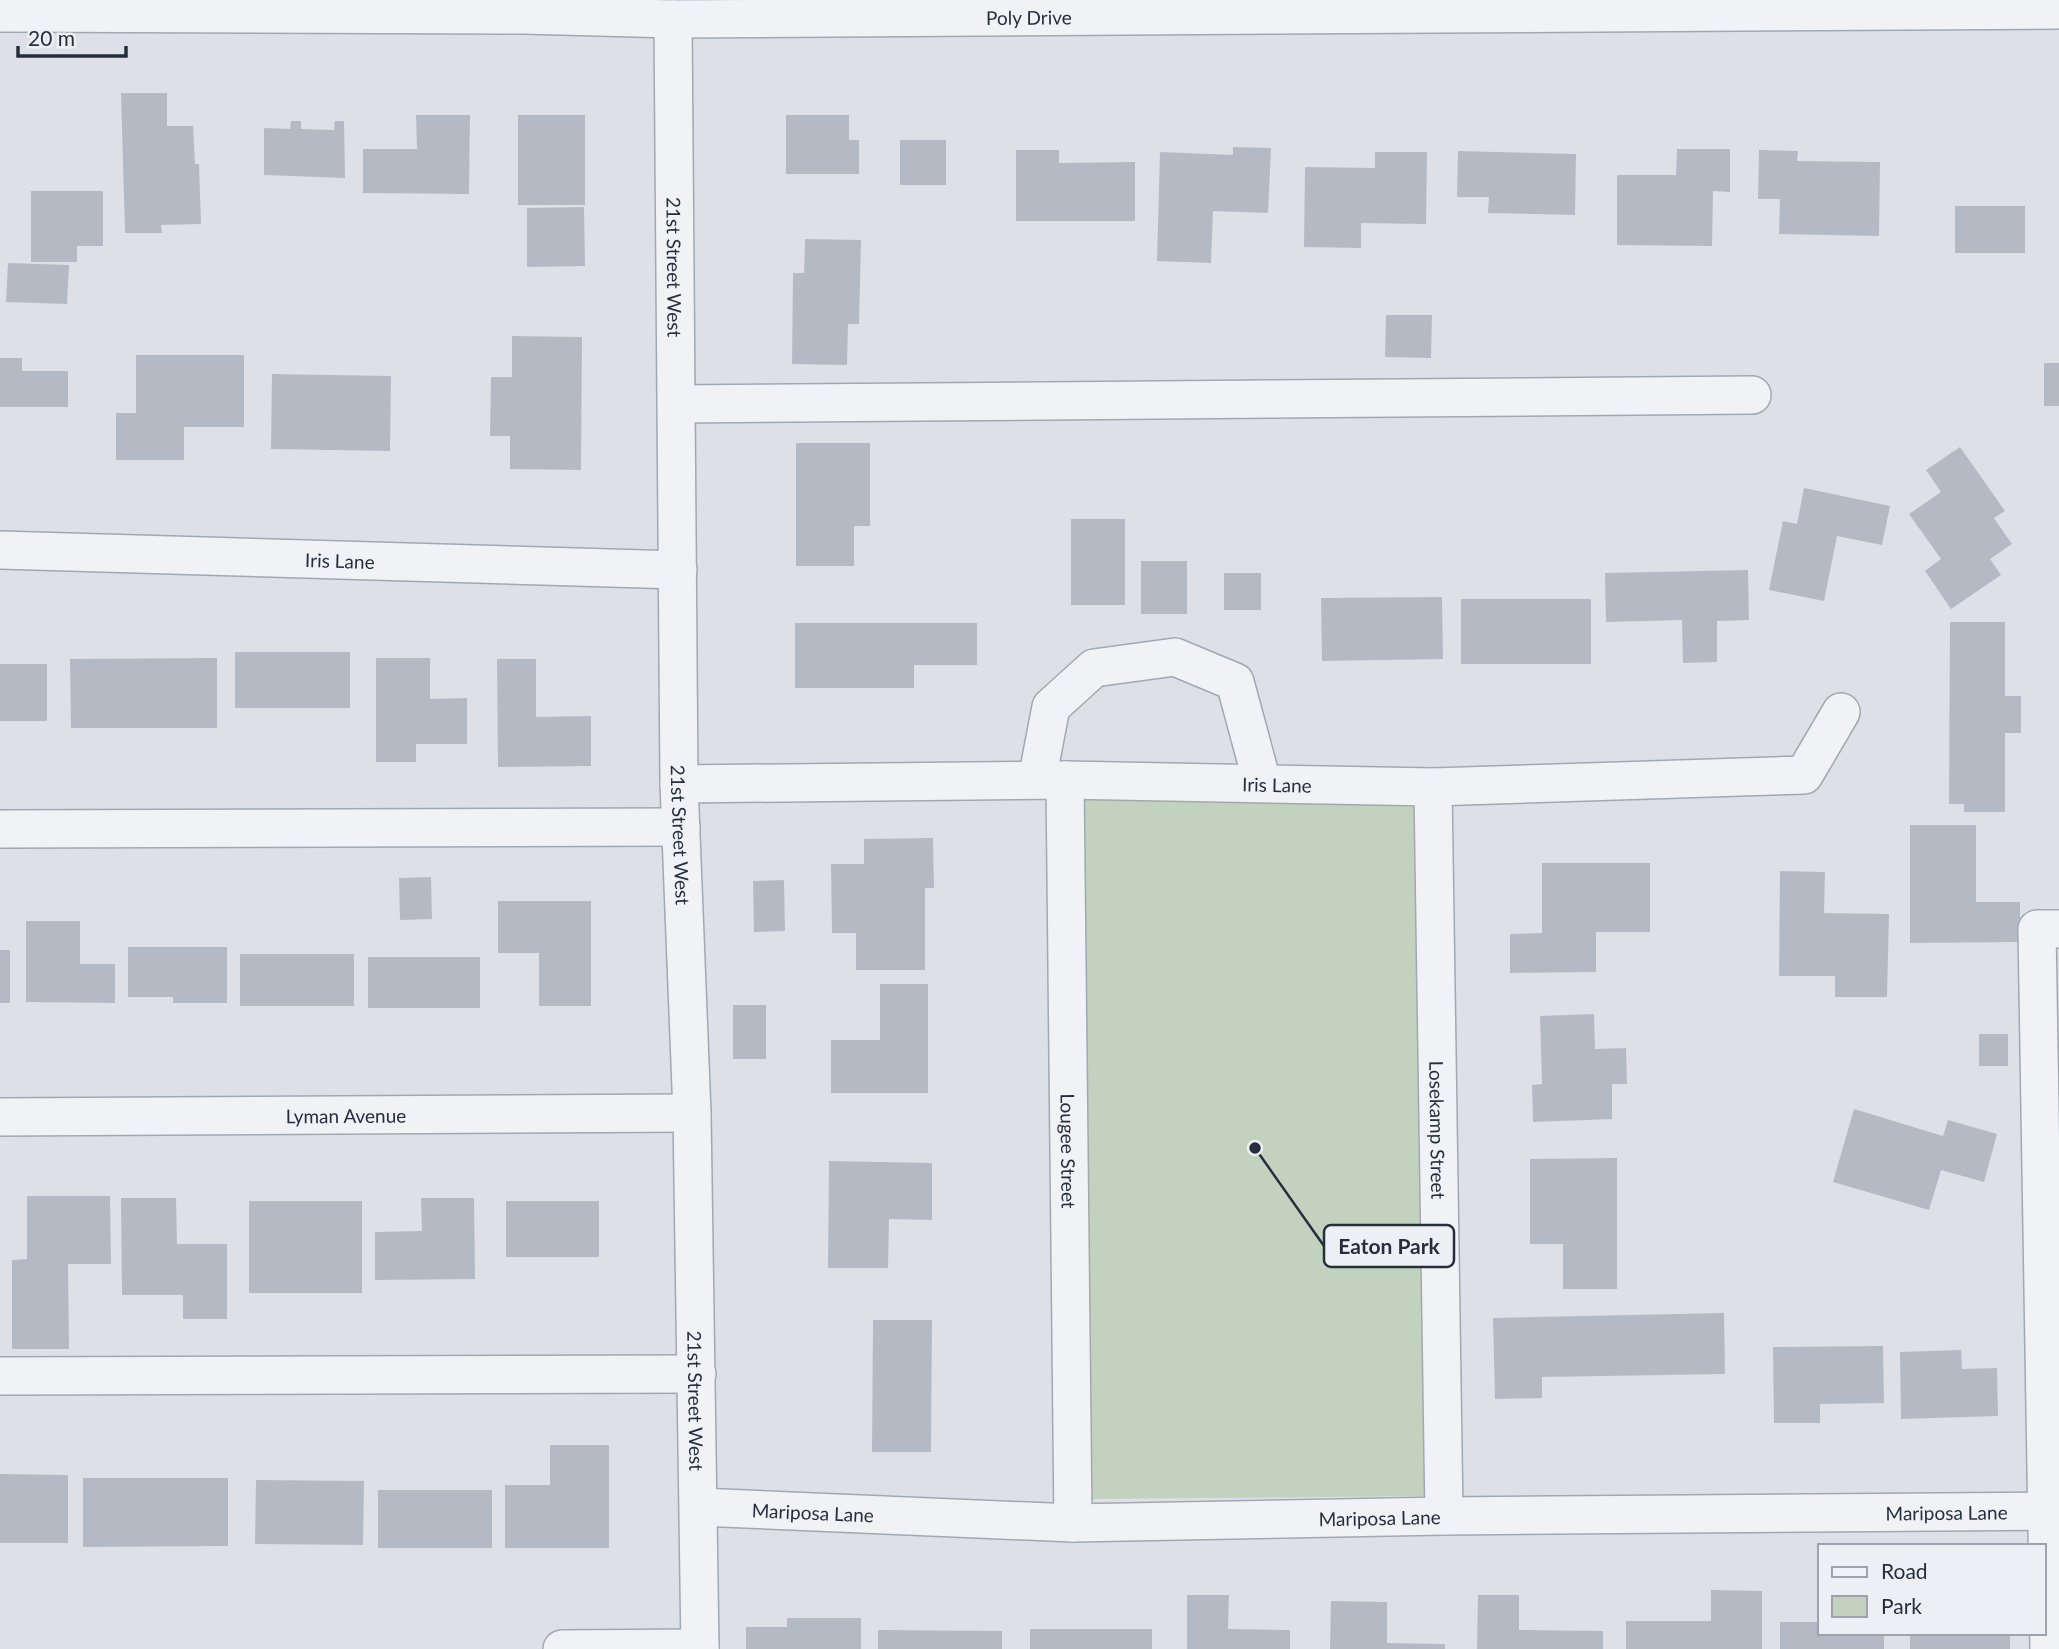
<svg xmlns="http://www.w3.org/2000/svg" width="2059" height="1649" viewBox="0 0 2059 1649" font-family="Lato,sans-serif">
  <rect width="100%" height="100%" fill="#dde1e7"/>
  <path fill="#c2d2be" d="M 1420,797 L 1427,1496 L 1090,1499 L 1084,800 Z"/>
  <path fill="#b4bac4" d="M 121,93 L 167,93 L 167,126 L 193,126 L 195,164 L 199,164 L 201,224 L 161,225 L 162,233 L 125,233 Z
    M 416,115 L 470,115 L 469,194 L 363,193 L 363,149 L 417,149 Z
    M 518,115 L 585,115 L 585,205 L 518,205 Z
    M 786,115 L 849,115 L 849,140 L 859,140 L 859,174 L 786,174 Z
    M 291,121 L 301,121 L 301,129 L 334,130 L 335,121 L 344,121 L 345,178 L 264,175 L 264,128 L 290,129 Z
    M 900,140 L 946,140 L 946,185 L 900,185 Z
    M 1233,147 L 1271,148 L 1268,213 L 1213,211 L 1211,263 L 1157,261 L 1160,152 L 1233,155 Z
    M 1677,149 L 1730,149 L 1730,192 L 1713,191 L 1712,246 L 1617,245 L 1617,175 L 1676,175 Z
    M 1016,150 L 1059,150 L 1059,163 L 1135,162 L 1135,221 L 1016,221 Z
    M 1759,150 L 1798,151 L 1797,161 L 1880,162 L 1879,236 L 1779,234 L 1780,199 L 1758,199 Z
    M 1458,151 L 1576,154 L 1575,215 L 1488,213 L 1489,197 L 1457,197 Z
    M 1375,152 L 1427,152 L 1426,224 L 1361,223 L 1361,248 L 1304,247 L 1305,167 L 1375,168 Z
    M 31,191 L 103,191 L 103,246 L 77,246 L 77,262 L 31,262 Z
    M 1955,206 L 2025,206 L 2025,253 L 1955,253 Z
    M 584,207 L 585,266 L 527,267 L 527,208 Z
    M 805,239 L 861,240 L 859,324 L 848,324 L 847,365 L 792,364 L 793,273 L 804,273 Z
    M 8,263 L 69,265 L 67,304 L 6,302 Z
    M 1386,315 L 1432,315 L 1431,358 L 1385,357 Z
    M 512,336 L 582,337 L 581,470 L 510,469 L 510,436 L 490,436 L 491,377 L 512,377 Z
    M 136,355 L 244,355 L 244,427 L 184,427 L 184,460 L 116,460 L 116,413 L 136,413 Z
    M 0,358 L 22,358 L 22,371 L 68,371 L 68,407 L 0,407 Z
    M 2044,363 L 2059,363 L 2059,406 L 2044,406 Z
    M 272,374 L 391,376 L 390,451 L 271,449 Z
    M 796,443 L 870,443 L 870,526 L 854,526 L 854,566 L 796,566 Z
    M 1960,447 L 2005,511 L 1994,518 L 2012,544 L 1990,559 L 2001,575 L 1951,609 L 1925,571 L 1941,559 L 1909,514 L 1941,492 L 1926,470 Z
    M 1804,488 L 1890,506 L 1882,545 L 1837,536 L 1824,601 L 1769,590 L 1783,521 L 1797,524 Z
    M 1071,519 L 1125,519 L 1125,605 L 1071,605 Z
    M 1141,561 L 1187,561 L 1187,614 L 1141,614 Z
    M 1748,570 L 1749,620 L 1717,621 L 1717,662 L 1683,663 L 1682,620 L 1606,622 L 1605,573 Z
    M 1224,573 L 1261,573 L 1261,610 L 1224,610 Z
    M 1442,597 L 1443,659 L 1322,661 L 1321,598 Z
    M 1461,599 L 1591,599 L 1591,664 L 1461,664 Z
    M 1950,622 L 2005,622 L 2005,696 L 2021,696 L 2021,733 L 2005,733 L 2005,812 L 1964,812 L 1964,804 L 1949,804 Z
    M 795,623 L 977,623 L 977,665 L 914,665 L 914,688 L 795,688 Z
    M 235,652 L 350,652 L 350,708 L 235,708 Z
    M 217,658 L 217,728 L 71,728 L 70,659 Z
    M 376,658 L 430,658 L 430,699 L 467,698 L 467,744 L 416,744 L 416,762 L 376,762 Z
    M 497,659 L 536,659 L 536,717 L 591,716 L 591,766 L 498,767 Z
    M 0,664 L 47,664 L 47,721 L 0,721 Z
    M 1910,825 L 1976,825 L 1976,902 L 2020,902 L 2020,942 L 1910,943 Z
    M 933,838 L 934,888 L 925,888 L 925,970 L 856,970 L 856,933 L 832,933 L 831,864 L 864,864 L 864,839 Z
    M 1542,863 L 1650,863 L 1650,932 L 1596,932 L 1596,972 L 1510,973 L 1510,934 L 1542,933 Z
    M 1780,871 L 1825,872 L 1824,913 L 1889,914 L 1887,997 L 1835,997 L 1835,976 L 1779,976 Z
    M 431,877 L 432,919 L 400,920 L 399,878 Z
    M 784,880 L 785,931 L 754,932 L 753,881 Z
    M 498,901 L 591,901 L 591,1006 L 539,1006 L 539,953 L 498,953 Z
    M 26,921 L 80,921 L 80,964 L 115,964 L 115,1003 L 26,1002 Z
    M 128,947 L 227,947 L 227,1003 L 173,1003 L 173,997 L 128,997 Z
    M 0,950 L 10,950 L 10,1003 L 0,1003 Z
    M 240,954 L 354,954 L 354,1006 L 240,1006 Z
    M 368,957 L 480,957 L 480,1008 L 368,1008 Z
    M 880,984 L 928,984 L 928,1093 L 831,1093 L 831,1040 L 880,1040 Z
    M 733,1005 L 766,1005 L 766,1059 L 733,1059 Z
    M 1594,1014 L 1595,1049 L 1626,1048 L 1627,1084 L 1612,1084 L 1612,1119 L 1533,1122 L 1532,1085 L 1542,1084 L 1540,1016 Z
    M 1979,1034 L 2008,1034 L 2008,1066 L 1979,1066 Z
    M 1854,1109 L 1943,1136 L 1948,1120 L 1997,1134 L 1984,1182 L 1941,1170 L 1929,1210 L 1833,1182 Z
    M 1617,1158 L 1617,1289 L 1563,1289 L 1563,1244 L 1530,1244 L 1530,1159 Z
    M 829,1161 L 932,1163 L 932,1220 L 889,1219 L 888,1268 L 828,1268 Z
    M 27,1196 L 110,1196 L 111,1264 L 68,1264 L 69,1349 L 12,1349 L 12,1260 L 27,1259 Z
    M 121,1198 L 176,1198 L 177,1244 L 227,1244 L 227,1319 L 183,1319 L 183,1295 L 122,1295 Z
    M 421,1198 L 474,1198 L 475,1279 L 375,1280 L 375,1232 L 422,1231 Z
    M 249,1201 L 362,1201 L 362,1293 L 249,1293 Z
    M 506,1201 L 599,1201 L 599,1257 L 506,1257 Z
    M 1724,1313 L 1725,1374 L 1542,1377 L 1542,1398 L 1495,1399 L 1493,1318 Z
    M 873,1320 L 932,1320 L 931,1452 L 872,1452 Z
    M 1883,1346 L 1884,1403 L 1820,1404 L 1820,1423 L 1774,1423 L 1773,1347 Z
    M 1961,1350 L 1962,1369 L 1997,1368 L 1998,1416 L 1901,1419 L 1900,1352 Z
    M 550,1445 L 609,1445 L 609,1548 L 505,1548 L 505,1485 L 550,1485 Z
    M 0,1474 L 68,1475 L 68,1543 L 0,1543 Z
    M 83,1478 L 228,1478 L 228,1546 L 83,1547 Z
    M 256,1480 L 364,1481 L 363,1545 L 255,1544 Z
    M 378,1490 L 492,1490 L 492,1548 L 378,1548 Z
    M 1711,1590 L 1762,1591 L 1762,1649 L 1626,1649 L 1626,1621 L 1711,1621 Z
    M 1187,1595 L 1229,1595 L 1228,1629 L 1290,1630 L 1290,1649 L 1187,1649 Z
    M 1478,1595 L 1519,1595 L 1519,1630 L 1603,1631 L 1603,1649 L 1477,1649 Z
    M 1331,1601 L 1387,1602 L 1387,1643 L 1445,1644 L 1445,1649 L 1330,1649 Z
    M 787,1618 L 861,1618 L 861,1649 L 746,1649 L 746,1627 L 787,1627 Z
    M 1780,1622 L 1819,1622 L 1819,1633 L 1884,1633 L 1884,1649 L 1780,1649 Z
    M 1030,1629 L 1152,1629 L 1152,1649 L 1030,1649 Z
    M 878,1630 L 1002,1631 L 1002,1649 L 878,1649 Z
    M 1910,1633 L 2010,1633 L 2010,1649 L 1910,1649 Z"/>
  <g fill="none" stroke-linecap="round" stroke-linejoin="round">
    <g stroke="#a2a8b1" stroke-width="40">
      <g id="minor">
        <path id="s1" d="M 0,13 L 523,15 L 673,19 L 2059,10"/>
        <path id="s2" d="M 673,19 L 679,784 L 692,1113 L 700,1649"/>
        <path d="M 677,404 L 1752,395"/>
        <path id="s3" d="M 0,550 L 678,570"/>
        <path d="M 1037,780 L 1051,707 L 1094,668 L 1175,657 L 1235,682 L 1262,782"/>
        <path id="s4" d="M 1065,780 L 1073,1523"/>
        <path id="s5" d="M 679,784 L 1065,780 L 1433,787 L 1804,775 L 1841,712"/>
        <path id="s6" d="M 1433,787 L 1444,1516"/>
        <path d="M 0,829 L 681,827"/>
        <path id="s7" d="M 0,1117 L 692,1113"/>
        <path d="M 0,1376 L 697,1374"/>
        <path id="s8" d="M 699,1507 L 1073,1523 L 1444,1516 L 2059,1511"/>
        <path d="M 562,1649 L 700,1648"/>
        <path d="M 2049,1649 L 2037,929 L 2059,929"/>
      </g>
    </g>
    <use href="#minor" stroke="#f0f2f6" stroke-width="37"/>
  </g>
  <g text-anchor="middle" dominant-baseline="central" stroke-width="5" stroke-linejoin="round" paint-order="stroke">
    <g font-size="19" fill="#262e3e" stroke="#ecf0f5">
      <text stroke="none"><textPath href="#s1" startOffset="1029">Poly Drive</textPath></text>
      <text stroke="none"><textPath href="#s2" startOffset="248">21st Street West</textPath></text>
      <text stroke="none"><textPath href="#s3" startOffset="340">Iris Lane</textPath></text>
      <text stroke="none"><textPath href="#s5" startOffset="598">Iris Lane</textPath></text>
      <text stroke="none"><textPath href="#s2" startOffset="816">21st Street West</textPath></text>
      <text stroke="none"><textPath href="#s7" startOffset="346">Lyman Avenue</textPath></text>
      <text stroke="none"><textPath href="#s6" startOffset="343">Losekamp Street</textPath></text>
      <text stroke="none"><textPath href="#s4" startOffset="371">Lougee Street</textPath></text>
      <text stroke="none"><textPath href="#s2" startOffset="1382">21st Street West</textPath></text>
      <text stroke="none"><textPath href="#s8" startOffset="114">Mariposa Lane</textPath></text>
      <text stroke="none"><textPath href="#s8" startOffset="1248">Mariposa Lane</textPath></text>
      <text stroke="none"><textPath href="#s8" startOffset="681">Mariposa Lane</textPath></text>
    </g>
  </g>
  <path fill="none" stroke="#262e3e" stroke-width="2.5" d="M1255 1148L1324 1246"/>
  <circle fill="#262e3e" stroke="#ecf0f5" stroke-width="2.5" cx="1255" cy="1148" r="7"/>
  <rect fill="#ecf0f5" stroke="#262e3e" stroke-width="2.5" x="1324" y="1225" width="130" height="42" rx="7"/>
  <g font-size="21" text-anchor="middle" font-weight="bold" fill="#262e3e">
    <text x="1389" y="1254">Eaton Park</text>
  </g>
  <rect x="1818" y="1544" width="228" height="91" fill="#ecf0f5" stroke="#9da2ac" stroke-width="2"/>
  <rect x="1832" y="1567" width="35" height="10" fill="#f0f2f6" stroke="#9da2ac" stroke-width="2"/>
  <text x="1881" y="1579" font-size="21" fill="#262e3e">Road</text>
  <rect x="1832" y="1596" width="35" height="21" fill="#c2d2be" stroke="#9da2ac" stroke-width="2"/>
  <text x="1881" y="1614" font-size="21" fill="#262e3e">Park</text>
  <path d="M18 46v10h108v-10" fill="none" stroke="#262e3e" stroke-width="3.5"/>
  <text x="28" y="46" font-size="21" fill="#262e3e" stroke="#ecf0f5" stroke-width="5" paint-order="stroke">20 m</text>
</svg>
